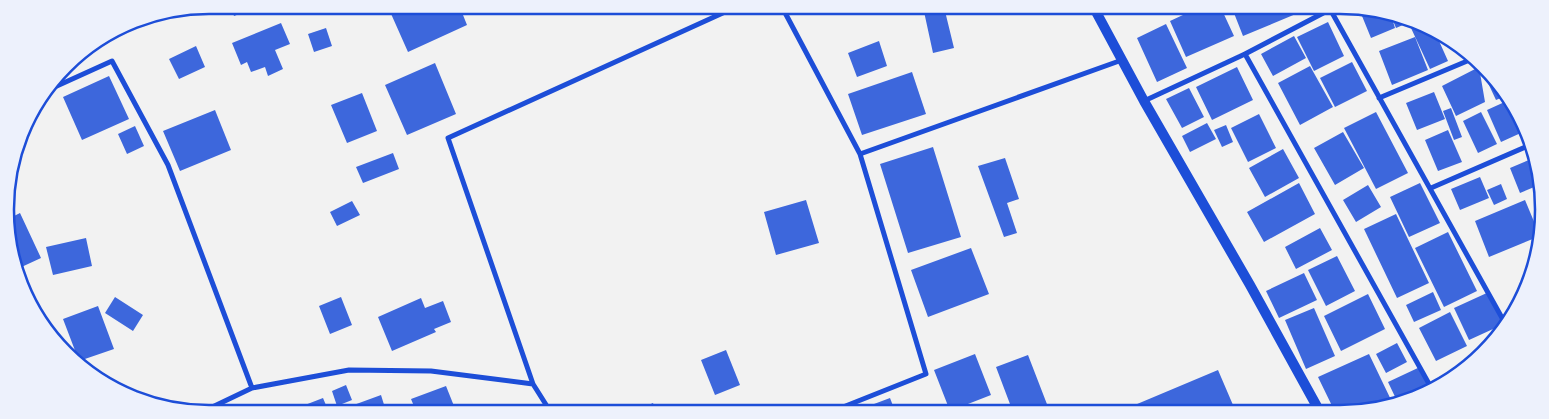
<svg xmlns="http://www.w3.org/2000/svg" width="1549" height="419" viewBox="0 0 1549 419" font-family="'Fira Sans',sans-serif">
  <rect width="100%" height="100%" fill="#f2f2f2"/>
  <path fill="#3d67dc" d="M 230,5 L 263,5 L 234,16 Z
    M 391,6 L 476,6 L 477,8 L 463,15 L 467,25 L 408,52 L 388,7 Z
    M 716,7 L 728,7 L 718,11 Z
    M 923,7 L 944,7 L 954,48 L 933,53 Z
    M 1198,8 L 1221,8 L 1234,36 L 1186,57 L 1170,21 Z
    M 1232,8 L 1302,9 L 1303,11 L 1243,36 Z
    M 1379,9 L 1399,17 L 1410,22 L 1396,28 L 1392,18 L 1395,28 L 1371,38 L 1362,16 Z
    M 1328,22 L 1344,56 L 1314,71 L 1297,37 Z
    M 281,23 L 290,44 L 275,50 L 283,69 L 268,76 L 265,67 L 251,72 L 247,62 L 241,65 L 232,43 Z
    M 1166,24 L 1187,68 L 1157,82 L 1137,38 Z
    M 1417,25 L 1435,32 L 1448,61 L 1430,69 L 1411,28 Z
    M 326,28 L 332,46 L 314,52 L 308,34 Z
    M 1441,34 L 1444,36 L 1451,39 L 1444,42 Z
    M 1294,36 L 1306,58 L 1273,76 L 1261,54 Z
    M 1415,37 L 1428,70 L 1392,85 L 1379,51 Z
    M 879,41 L 887,66 L 857,77 L 848,53 Z
    M 196,46 L 205,67 L 179,79 L 169,59 Z
    M 1352,62 L 1367,91 L 1335,107 L 1320,78 Z
    M 435,63 L 456,114 L 407,135 L 385,85 Z
    M 1310,66 L 1333,107 L 1300,125 L 1278,83 Z
    M 1237,67 L 1253,100 L 1212,120 L 1196,87 Z
    M 1479,67 L 1485,102 L 1456,116 L 1442,86 Z
    M 1481,68 L 1508,95 L 1496,100 Z
    M 912,72 L 926,114 L 862,135 L 848,94 Z
    M 109,76 L 129,119 L 82,140 L 63,97 Z
    M 1189,88 L 1204,117 L 1182,128 L 1166,99 Z
    M 1434,92 L 1445,119 L 1417,130 L 1406,103 Z
    M 362,93 L 377,131 L 347,143 L 331,105 Z
    M 1509,100 L 1523,132 L 1501,142 L 1487,110 Z
    M 1451,108 L 1462,137 L 1454,140 L 1443,111 Z
    M 215,110 L 231,150 L 180,171 L 163,131 Z
    M 1376,112 L 1408,173 L 1376,189 L 1344,128 Z
    M 1481,112 L 1497,144 L 1478,153 L 1463,121 Z
    M 1259,114 L 1276,148 L 1248,162 L 1231,128 Z
    M 1207,123 L 1216,139 L 1190,152 L 1182,136 Z
    M 1226,125 L 1233,142 L 1222,147 L 1214,130 Z
    M 135,126 L 144,146 L 127,154 L 118,134 Z
    M 1448,130 L 1462,162 L 1438,171 L 1425,140 Z
    M 1343,132 L 1364,168 L 1335,185 L 1314,148 Z
    M 933,147 L 961,237 L 908,253 L 880,164 Z
    M 1283,149 L 1299,178 L 1265,197 L 1249,168 Z
    M 393,153 L 399,169 L 363,183 L 356,167 Z
    M 1534,155 L 1540,169 L 1540,181 L 1530,157 Z
    M 1005,158 L 1019,199 L 1007,203 L 1017,233 L 1004,237 L 978,166 Z
    M 1529,160 L 1539,185 L 1520,193 L 1510,168 Z
    M 1480,177 L 1489,198 L 1460,210 L 1451,189 Z
    M 1299,183 L 1315,214 L 1264,242 L 1247,212 Z
    M 1420,183 L 1440,223 L 1409,237 L 1390,197 Z
    M 1501,184 L 1507,199 L 1494,205 L 1487,190 Z
    M 1368,185 L 1381,207 L 1356,222 L 1343,200 Z
    M 806,200 L 819,243 L 776,255 L 764,212 Z
    M 1525,200 L 1540,236 L 1489,257 L 1475,221 Z
    M 352,201 L 360,215 L 337,226 L 330,212 Z
    M 20,213 L 41,258 L 15,270 L 12,263 L 8,219 Z
    M 1396,214 L 1429,283 L 1397,298 L 1364,229 Z
    M 1320,228 L 1332,250 L 1296,269 L 1285,247 Z
    M 1448,232 L 1477,291 L 1444,307 L 1415,248 Z
    M 86,238 L 92,266 L 53,275 L 46,247 Z
    M 971,248 L 989,294 L 928,317 L 911,270 Z
    M 1337,256 L 1355,291 L 1326,306 L 1308,270 Z
    M 1304,273 L 1317,300 L 1279,318 L 1266,291 Z
    M 1433,292 L 1441,310 L 1414,322 L 1406,305 Z
    M 1489,292 L 1504,324 L 1469,340 L 1454,308 Z
    M 1368,294 L 1385,329 L 1341,351 L 1324,316 Z
    M 115,297 L 143,315 L 133,331 L 105,313 Z
    M 341,297 L 352,325 L 330,334 L 319,306 Z
    M 421,298 L 425,308 L 443,301 L 451,322 L 434,329 L 436,332 L 392,351 L 378,317 Z
    M 38,306 L 51,337 L 47,334 L 34,308 Z
    M 98,306 L 114,349 L 79,361 L 63,319 Z
    M 1314,308 L 1335,356 L 1306,369 L 1285,320 Z
    M 1450,312 L 1467,346 L 1436,361 L 1419,328 Z
    M 1496,337 L 1483,352 L 1480,346 Z
    M 1397,343 L 1407,362 L 1386,373 L 1376,354 Z
    M 726,350 L 740,385 L 715,395 L 701,360 Z
    M 975,354 L 991,395 L 950,411 L 934,370 Z
    M 1369,354 L 1393,404 L 1366,412 L 1335,412 L 1318,377 Z
    M 1028,355 L 1050,412 L 1013,412 L 996,367 Z
    M 1420,367 L 1431,392 L 1398,403 L 1388,382 Z
    M 1218,370 L 1236,412 L 1132,412 L 1130,407 Z
    M 346,385 L 352,400 L 337,406 L 332,391 Z
    M 446,386 L 456,411 L 416,411 L 411,399 Z
    M 381,395 L 386,411 L 340,410 Z
    M 323,398 L 328,410 L 292,410 Z
    M 890,398 L 895,411 L 868,411 L 866,407 Z
    M 653,403 L 656,411 L 635,411 Z"/>
  <g fill="none" stroke-linecap="round" stroke-linejoin="round">
    <path stroke="#1d4ed8" stroke-width="5" d="M 782,7 L 860,154 L 926,374 L 833,411
      M 1330,9 L 1506,325
      M 1245,54 L 1433,391
      M 48,90 L 112,61 L 168,165 L 252,388 L 349,370 L 431,371 L 533,384
      M 1379,98 L 1472,59
      M 1144,101 L 1245,54 L 1331,9
      M 860,154 L 1122,60
      M 1431,188 L 1530,145
      M 206,410 L 252,388
      M 550,411 L 533,384 L 448,138 L 736,7"/>
    <path stroke="#1d4ed8" stroke-width="10" d="M 1094,8 L 1144,101 L 1250,285 L 1320,412"/>
  </g>
  <path d="M0 0H1549V419H0ZM209 14H1340A195 195 0 0 1 1535 209V210A195 195 0 0 1 1340 405H209A195 195 0 0 1 14 210V209A195 195 0 0 1 209 14Z" fill="#edf1fc" fill-rule="evenodd"/>
  <path fill="none" stroke="#1d4ed8" stroke-width="2.5" d="M209 14H1340A195 195 0 0 1 1535 209V210A195 195 0 0 1 1340 405H209A195 195 0 0 1 14 210V209A195 195 0 0 1 209 14Z"/>
</svg>
